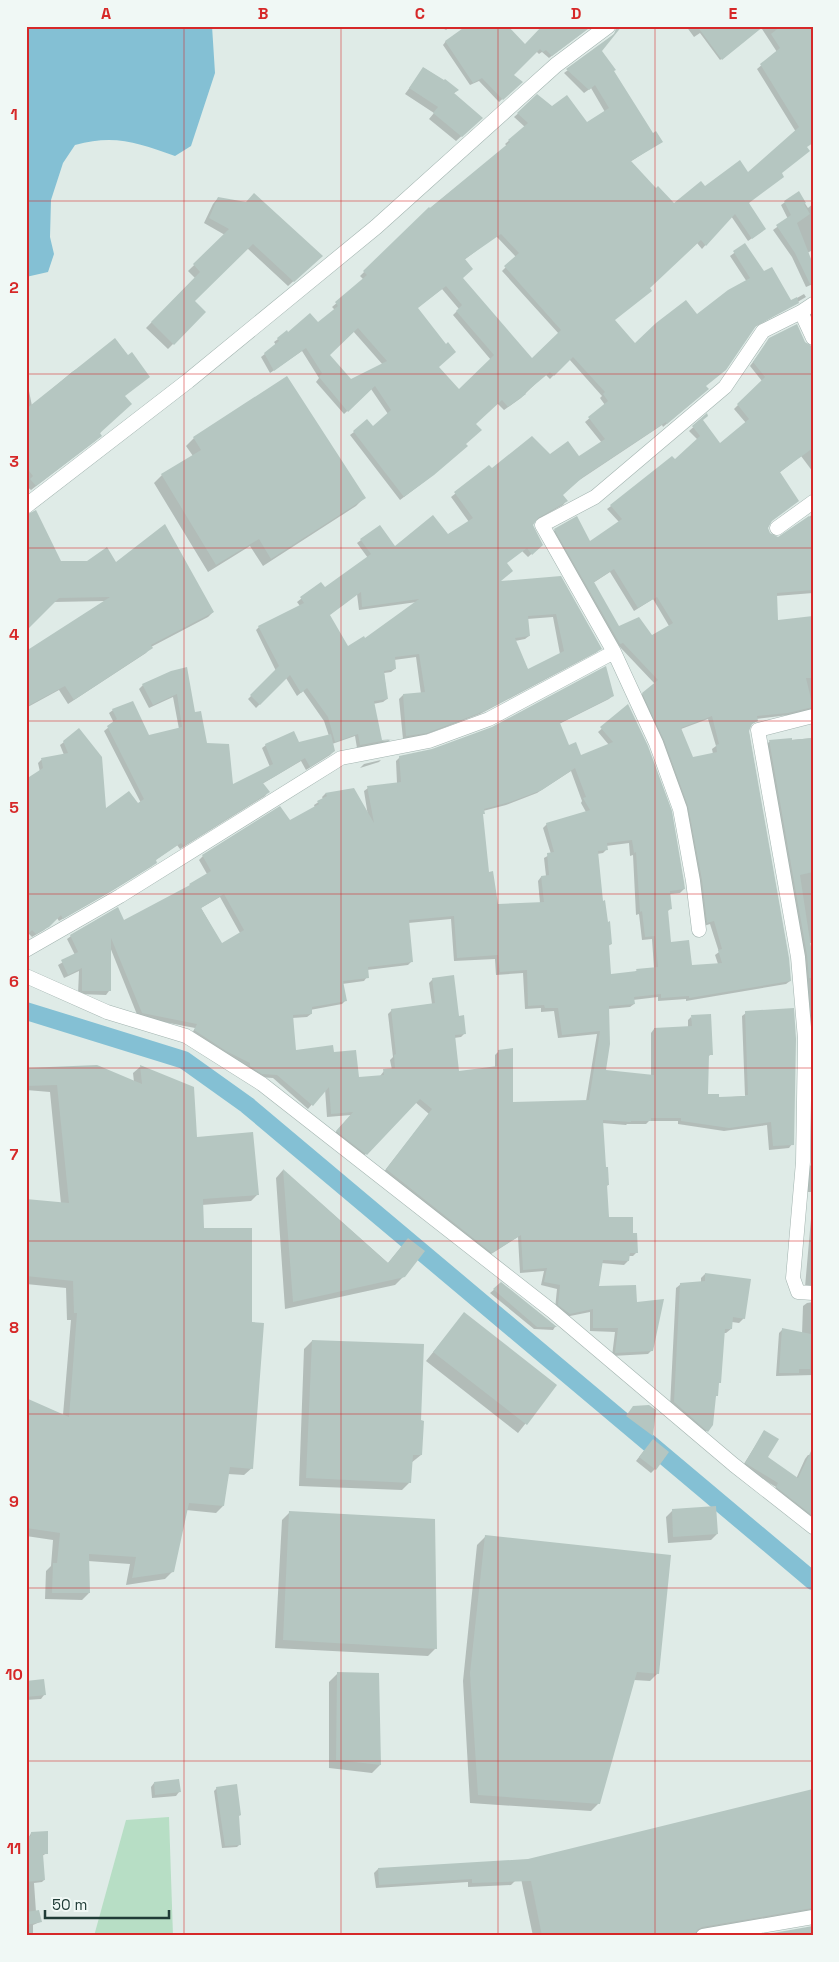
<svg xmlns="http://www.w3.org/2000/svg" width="839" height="1962" viewBox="0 0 839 1962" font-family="'Space Grotesk',sans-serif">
  <rect width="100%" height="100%" fill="#dfebe7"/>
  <path fill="#b7dec5" d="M 169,1817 L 173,1936 L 94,1936 L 126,1820 Z"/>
  <path fill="#84c0d4" d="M 26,26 L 212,26 L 215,73 L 191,146 L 175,156 C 138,143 115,134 75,145 L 63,163 L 51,200 L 50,237 L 54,254 L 48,272 L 26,277 Z"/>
  <path fill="#0003" fill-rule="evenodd" d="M 244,26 L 260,26 L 244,28 Z
    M 439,26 L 450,26 L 450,27 L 446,30 Z
    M 591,26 L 549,58 L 542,52 L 539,54 L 536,51 L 512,75 L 521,82 L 499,102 L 479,81 L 470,85 L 443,45 L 446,41 L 525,46 Z
    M 686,26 L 751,26 L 755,32 L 720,60 L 700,33 L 694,37 Z
    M 764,26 L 813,26 L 805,148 L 748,203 L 761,232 L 748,241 L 731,216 L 702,249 L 697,243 L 614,320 L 635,345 L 697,316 L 747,282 L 730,256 L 745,245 L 763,273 L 790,302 L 804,294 L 806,297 L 753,328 L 705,386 L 703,393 L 663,427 L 662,425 L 578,481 L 561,495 L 566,501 L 563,505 L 533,522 L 533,529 L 538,548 L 528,557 L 522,551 L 506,563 L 498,582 L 560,577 L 600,648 L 597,652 L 480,714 L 422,736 L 403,739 L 399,699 L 403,695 L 421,694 L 416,657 L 394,660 L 395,669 L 391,672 L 384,673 L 387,699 L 383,702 L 373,704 L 381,741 L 390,740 L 388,742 L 357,748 L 355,736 L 332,744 L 334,751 L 330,755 L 306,770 L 301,761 L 262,784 L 268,792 L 265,796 L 180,849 L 177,845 L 154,861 L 152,866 L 110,892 L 59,921 L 57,918 L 44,930 L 32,937 L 28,933 L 40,772 L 38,763 L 41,760 L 64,755 L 60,745 L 64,742 L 105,810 L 141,803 L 104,731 L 114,723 L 109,713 L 113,710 L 148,737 L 179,729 L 173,697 L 149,708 L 139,689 L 143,685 L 171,672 L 194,714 L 206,744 L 232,786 L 270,767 L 262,748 L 266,745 L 298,743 L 329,736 L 324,721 L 303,691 L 297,696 L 286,678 L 256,708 L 248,699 L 276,671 L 256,630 L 259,627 L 300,606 L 297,602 L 321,583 L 325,589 L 368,558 L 357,543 L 361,540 L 395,548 L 447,535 L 469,522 L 451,497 L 489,467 L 492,470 L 550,455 L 579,458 L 602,443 L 585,422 L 605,405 L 600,398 L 602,396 L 569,359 L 550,379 L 545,374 L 521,398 L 504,410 L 497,403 L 474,424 L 429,478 L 400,500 L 350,435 L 354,432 L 373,428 L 388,414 L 371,389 L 344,414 L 316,382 L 319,378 L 302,351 L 270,373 L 261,357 L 276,345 L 274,342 L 278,339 L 317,324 L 335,310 L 332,307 L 364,280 L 360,276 L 429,209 L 507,146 L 505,144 L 525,127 L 514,117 L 538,96 L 552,108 L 586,124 L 605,112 L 591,88 L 584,93 L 564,73 L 612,37 L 617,30 L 600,51 L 652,135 L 662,141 L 630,162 L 655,190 L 673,205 L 704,188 L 748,174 L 796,132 L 757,69 L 777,52 L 762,29 ZM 496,236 L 516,257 L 502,271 L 559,334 L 532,360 L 462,278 L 464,260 ZM 442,289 L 459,309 L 453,315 L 491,360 L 459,391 L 438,367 L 417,308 ZM 353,331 L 383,365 L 350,381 L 328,355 ZM 357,594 L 359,610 L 417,602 L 365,640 L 347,648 L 329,615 ZM 553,617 L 560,654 L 528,670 L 515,641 L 525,639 L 529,636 L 527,619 Z
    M 424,68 L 458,90 L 453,94 L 476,123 L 456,141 L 429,119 L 434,113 L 405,94 Z
    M 798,193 L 808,208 L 813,204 L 813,250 L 807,253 L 813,268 L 813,284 L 806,287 L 792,257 L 773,230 L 788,219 L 781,205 Z
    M 218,198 L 316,261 L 288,286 L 247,248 L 193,301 L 205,312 L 168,349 L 146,328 L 195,278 L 188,271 L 225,235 L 204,223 L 213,204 Z
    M 770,339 L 813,348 L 813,472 L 801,456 L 779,473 L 770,522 L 767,528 L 769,534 L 774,537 L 782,537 L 813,514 L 813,593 L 776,596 L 777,622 L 813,617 L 813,712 L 756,719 L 756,721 L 748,727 L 790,981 L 786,984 L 686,1001 L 686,999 L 658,1001 L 658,997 L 633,1000 L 634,1004 L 630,1007 L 608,1009 L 605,1071 L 651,1076 L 651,1033 L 654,1029 L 688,1028 L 688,1020 L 691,1017 L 711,1054 L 708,1057 L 706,1096 L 718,1098 L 745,1096 L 742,1016 L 746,1013 L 792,1144 L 789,1148 L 769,1150 L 767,1125 L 724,1131 L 678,1124 L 678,1121 L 649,1121 L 646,1124 L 627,1124 L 626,1125 L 602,1123 L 605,1168 L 608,1185 L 606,1187 L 608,1218 L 631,1235 L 637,1252 L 633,1256 L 628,1256 L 628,1261 L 624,1265 L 601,1263 L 597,1288 L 636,1303 L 652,1350 L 648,1354 L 612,1356 L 615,1332 L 590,1331 L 590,1312 L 565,1317 L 555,1309 L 557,1289 L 541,1285 L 544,1271 L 520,1273 L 518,1237 L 488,1256 L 383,1173 L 429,1114 L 415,1102 L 362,1158 L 333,1135 L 351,1115 L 327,1117 L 325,1089 L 308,1109 L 273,1078 L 258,1077 L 191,1035 L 195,1028 L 138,1017 L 110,947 L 109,991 L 106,995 L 78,994 L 79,971 L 64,978 L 58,965 L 75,955 L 67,939 L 71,936 L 123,922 L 186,888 L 207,874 L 199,860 L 203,856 L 290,822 L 315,808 L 314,805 L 323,799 L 322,797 L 325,794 L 353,790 L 368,816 L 364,791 L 368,788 L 397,783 L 396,761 L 400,757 L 432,750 L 613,695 L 609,699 L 559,724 L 568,747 L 580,757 L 609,745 L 598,732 L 628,706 L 684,889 L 680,893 L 669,894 L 670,909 L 667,912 L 670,944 L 691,966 L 718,964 L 715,955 L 719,952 L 710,924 L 704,926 L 698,884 L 639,697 L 655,684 L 619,646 L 551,533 L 555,530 L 589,543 L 619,522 L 607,509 L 611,506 L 675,461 L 698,440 L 689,431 L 706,416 L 702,420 L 720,445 L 746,423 L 734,409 L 762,381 L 750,366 ZM 610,572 L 634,611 L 653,599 L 669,626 L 651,637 L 618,628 L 593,583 ZM 708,719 L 716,746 L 712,749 L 713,754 L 692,759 L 681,729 ZM 571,771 L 582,801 L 581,803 L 586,812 L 547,824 L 543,828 L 551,854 L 544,858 L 546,876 L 541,877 L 538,881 L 540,903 L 497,906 L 488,873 L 481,816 L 483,811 L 506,805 L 537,793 ZM 629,843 L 630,856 L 633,855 L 636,915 L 639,914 L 642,940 L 652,939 L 654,968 L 637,970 L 634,973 L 609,975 L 607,947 L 611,944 L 602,902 L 597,854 L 603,853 L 606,850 L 606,846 ZM 220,897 L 240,933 L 222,945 L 201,908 ZM 451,919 L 454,961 L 495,959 L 496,975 L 523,973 L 525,1009 L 541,1008 L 541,1012 L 554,1011 L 558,1038 L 597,1034 L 586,1101 L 511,1103 L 499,1051 L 495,1055 L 495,1067 L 457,1072 L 454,1038 L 461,1037 L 464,1034 L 458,1017 L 433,979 L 429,983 L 432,1004 L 392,1010 L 388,1014 L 393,1057 L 390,1060 L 392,1070 L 384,1071 L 380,1076 L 358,1079 L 333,1054 L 295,1051 L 292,1018 L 307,1017 L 311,1014 L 310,1010 L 342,1004 L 345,1001 L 342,984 L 364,981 L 367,977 L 367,970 L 408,965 L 412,961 L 408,923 Z
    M 86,363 L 123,397 L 95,441 L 31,490 L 26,486 L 26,386 L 28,386 L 32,406 L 72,372 Z
    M 194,438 L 364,498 L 356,506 L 263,566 L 250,546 L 208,572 L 154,483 L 162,475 L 193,456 L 186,446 Z
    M 60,562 L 116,563 L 213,612 L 208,617 L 151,647 L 146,653 L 68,704 L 59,690 L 26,708 L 26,653 L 105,601 L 53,602 Z
    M 813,738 L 813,943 L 810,943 L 813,976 L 813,1035 L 810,1034 L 766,745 L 769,742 Z
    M 381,760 L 379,762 L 360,768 L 364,764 Z
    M 813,1050 L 813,1119 L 809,1119 L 810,1053 Z
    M 140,1067 L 195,1139 L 258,1194 L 251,1201 L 202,1205 L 202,1229 L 252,1468 L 244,1475 L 228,1474 L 223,1506 L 216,1513 L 186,1510 L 173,1571 L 165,1579 L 126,1585 L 130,1564 L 88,1561 L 89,1593 L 82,1600 L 45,1599 L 46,1571 L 51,1566 L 53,1540 L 26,1536 L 26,1399 L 63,1415 L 71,1320 L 67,1320 L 66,1288 L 26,1284 L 26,1200 L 61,1204 L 50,1092 L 26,1090 L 26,1069 L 134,1082 L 133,1073 Z
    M 812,1164 L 813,1192 L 807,1192 L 808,1168 Z
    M 283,1170 L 388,1263 L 408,1239 L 404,1276 L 395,1285 L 285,1309 L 276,1178 Z
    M 813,1196 L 813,1289 L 805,1287 Z
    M 705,1274 L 744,1318 L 739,1323 L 732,1322 L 731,1329 L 726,1333 L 724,1333 L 716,1396 L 714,1398 L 712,1425 L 703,1435 L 670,1407 L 676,1288 L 681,1284 L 701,1283 L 701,1278 Z
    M 501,1284 L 555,1327 L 553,1330 L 534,1329 L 490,1293 Z
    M 813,1302 L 813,1375 L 776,1376 L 779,1333 L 782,1330 L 802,1334 L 803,1306 L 807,1303 Z
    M 464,1314 L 556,1385 L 518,1433 L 426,1361 Z
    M 312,1341 L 419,1422 L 421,1455 L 411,1463 L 410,1482 L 402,1490 L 299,1486 L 304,1349 Z
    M 630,1412 L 652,1435 L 649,1438 L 624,1421 Z
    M 764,1432 L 766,1457 L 796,1479 L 805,1459 L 808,1455 L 813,1456 L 813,1522 L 773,1491 L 776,1487 L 742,1467 Z
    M 649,1444 L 655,1469 L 651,1473 L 636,1461 Z
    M 672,1511 L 717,1534 L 711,1540 L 668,1543 L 666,1517 Z
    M 290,1512 L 436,1648 L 428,1656 L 275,1648 L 282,1520 Z
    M 485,1537 L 658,1673 L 650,1681 L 634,1680 L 599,1803 L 591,1811 L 470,1803 L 463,1681 L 477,1545 Z
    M 337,1674 L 380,1765 L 372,1773 L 329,1768 L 329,1682 Z
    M 26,1682 L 44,1695 L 41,1699 L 26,1700 Z
    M 154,1783 L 179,1792 L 176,1796 L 152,1798 L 151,1787 Z
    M 217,1788 L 238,1817 L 240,1844 L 237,1847 L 222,1848 L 214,1791 Z
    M 813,1790 L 813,1922 L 803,1916 L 693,1936 L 533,1936 L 519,1869 Z
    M 31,1833 L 47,1853 L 42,1856 L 44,1880 L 42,1882 L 34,1883 L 36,1912 L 40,1922 L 33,1925 L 33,1933 L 31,1935 L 26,1935 L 26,1837 L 29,1837 Z
    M 378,1869 L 515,1881 L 511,1885 L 468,1887 L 468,1882 L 376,1888 L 374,1873 Z"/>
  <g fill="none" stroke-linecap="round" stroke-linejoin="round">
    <path stroke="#84c0d4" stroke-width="18" d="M 26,1011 L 184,1060 L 247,1105 L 813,1581"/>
  </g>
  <path fill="#b5c6c1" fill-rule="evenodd" d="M 466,26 L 508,26 L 525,44 L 542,26 L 592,26 L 552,56 L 546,50 L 543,52 L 540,49 L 514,75 L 523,82 L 503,100 L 482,78 L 473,83 L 445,41 Z
    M 617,26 L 622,26 L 602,51 L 616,70 L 614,71 L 653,133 L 656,131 L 663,142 L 631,161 L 656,188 L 658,186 L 674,203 L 701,181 L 705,186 L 740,160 L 748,172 L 799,127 L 760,64 L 780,48 L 771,34 L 781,26 L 813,26 L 813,143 L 807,147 L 810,151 L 782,173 L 784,177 L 749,203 L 766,229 L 752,239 L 735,214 L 706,246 L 701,240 L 650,288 L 652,291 L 615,320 L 635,343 L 656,323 L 686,300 L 697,314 L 728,290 L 750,278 L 733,251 L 745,243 L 764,271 L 772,267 L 791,300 L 797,297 L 799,303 L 756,326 L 726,370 L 706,386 L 709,389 L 667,424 L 666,422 L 583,477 L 563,495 L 568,501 L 538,518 L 533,525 L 543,545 L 532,555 L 527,548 L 507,563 L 513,571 L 501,581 L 561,576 L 602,649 L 485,711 L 427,733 L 406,736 L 403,694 L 425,692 L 419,654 L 395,657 L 396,669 L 384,671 L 388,699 L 374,701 L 382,740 L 393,739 L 360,745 L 358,734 L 335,742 L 328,717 L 307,688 L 301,693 L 290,675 L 260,705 L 250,695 L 279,666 L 258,626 L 304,603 L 300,597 L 321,582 L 325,587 L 371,554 L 360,539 L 380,525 L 395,546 L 433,515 L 448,534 L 473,518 L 454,492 L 489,465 L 492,468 L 532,436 L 550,454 L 568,441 L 579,456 L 605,439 L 588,417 L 608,401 L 603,394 L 605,392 L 573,357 L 554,376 L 550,372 L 525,393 L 526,394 L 508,407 L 502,400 L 476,424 L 482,430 L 466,444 L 468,446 L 434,475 L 404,497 L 353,431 L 367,419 L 373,426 L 391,410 L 375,386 L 348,412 L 319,377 L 322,373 L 306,348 L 274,371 L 264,353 L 279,341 L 277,338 L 287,330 L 288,332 L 310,313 L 318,322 L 338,306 L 335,302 L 367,275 L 363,271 L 429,207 L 430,208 L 510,142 L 508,140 L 528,123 L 517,113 L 537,94 L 552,106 L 567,95 L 587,122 L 609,108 L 595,85 L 589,90 L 566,69 L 614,34 ZM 501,234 L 519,253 L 504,266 L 561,330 L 532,358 L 463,278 L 473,269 L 465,259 ZM 446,286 L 462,305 L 456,311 L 494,355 L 459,389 L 439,367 L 456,352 L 448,342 L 446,344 L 418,308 ZM 358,328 L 387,361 L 351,379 L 330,355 ZM 361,592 L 362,607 L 419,599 L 365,638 L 364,636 L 348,646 L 330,615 ZM 556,614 L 564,651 L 528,669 L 515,638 L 530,636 L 528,616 Z
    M 697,26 L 764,26 L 722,60 Z
    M 423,67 L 444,80 L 445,79 L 459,90 L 454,93 L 483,118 L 462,137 L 433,113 L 438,107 L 409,88 Z
    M 799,191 L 806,203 L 804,204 L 810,214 L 797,223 L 813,264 L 813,283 L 810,284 L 795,253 L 776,225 L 791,215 L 784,201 Z
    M 254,193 L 323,256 L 294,282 L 253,244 L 195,301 L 206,312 L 174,345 L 151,322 L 200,272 L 193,264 L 229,229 L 209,218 L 218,197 L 246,202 Z
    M 797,324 L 805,342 L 813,347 L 813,448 L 780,472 L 799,501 L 772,521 L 768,528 L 770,533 L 778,537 L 809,516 L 813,521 L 813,590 L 777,593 L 778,620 L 813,616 L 813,678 L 806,678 L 813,707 L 788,713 L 757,716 L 758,721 L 752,724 L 749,731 L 789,958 L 791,981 L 689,998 L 689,996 L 661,998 L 661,994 L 634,997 L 635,1004 L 609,1006 L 610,1044 L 606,1070 L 654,1075 L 654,1028 L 692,1026 L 691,1015 L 711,1014 L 713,1055 L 709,1055 L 708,1094 L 719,1094 L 719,1097 L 745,1096 L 745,1095 L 748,1095 L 745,1011 L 794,1008 L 796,1039 L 794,1145 L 773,1146 L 771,1122 L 729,1128 L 681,1121 L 681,1118 L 651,1118 L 651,1121 L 631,1121 L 631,1122 L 603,1120 L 606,1167 L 608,1167 L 609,1185 L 607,1185 L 609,1217 L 633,1217 L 633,1233 L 637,1233 L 638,1253 L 630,1253 L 629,1261 L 603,1260 L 599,1286 L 636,1285 L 637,1302 L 664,1299 L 653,1351 L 615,1353 L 618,1328 L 593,1328 L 593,1309 L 570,1314 L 558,1305 L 560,1285 L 544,1282 L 547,1268 L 523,1270 L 521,1235 L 492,1253 L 386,1169 L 432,1109 L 420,1099 L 367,1155 L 336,1131 L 353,1112 L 331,1114 L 329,1087 L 313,1106 L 277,1075 L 262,1074 L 250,1066 L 250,1063 L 226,1051 L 194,1030 L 197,1024 L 142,1013 L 111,938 L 111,991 L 82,991 L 82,968 L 68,975 L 61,960 L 78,952 L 70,935 L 118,907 L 124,920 L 190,885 L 189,884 L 211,871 L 202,855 L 280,806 L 290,820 L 319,804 L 317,801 L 327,796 L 325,793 L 354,788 L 374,823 L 367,786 L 401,782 L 399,756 L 432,749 L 492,727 L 606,666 L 614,696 L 560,723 L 569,745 L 576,742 L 581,755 L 613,742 L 600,727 L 628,704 L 648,746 L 672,811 L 684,882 L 685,889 L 670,891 L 672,909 L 668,910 L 671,942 L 689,940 L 692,965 L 722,963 L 718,950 L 722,949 L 714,921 L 707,923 L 702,880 L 688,806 L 664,740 L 642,693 L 658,680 L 623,643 L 620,644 L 554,529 L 577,516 L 590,541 L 622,519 L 610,505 L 672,456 L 675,459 L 700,436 L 692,426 L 707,413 L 708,416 L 703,420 L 720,443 L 749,419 L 737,404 L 765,377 L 753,362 L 769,338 ZM 614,569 L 638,608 L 657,597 L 673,623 L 652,635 L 639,617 L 619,626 L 594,582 ZM 712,716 L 719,744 L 716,745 L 717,752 L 693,757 L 681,728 ZM 575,768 L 586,797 L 583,798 L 590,810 L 546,823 L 554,852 L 547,853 L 549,875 L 541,876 L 544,902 L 498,904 L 493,871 L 489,872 L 483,814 L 485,814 L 484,809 L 510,802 L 542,790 ZM 632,840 L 634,853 L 636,852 L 640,912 L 642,911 L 645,937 L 655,936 L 658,967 L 636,969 L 637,971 L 611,974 L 609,945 L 612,944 L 610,921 L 608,922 L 605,900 L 603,901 L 598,851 L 608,850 L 607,843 ZM 224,894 L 244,930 L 222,943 L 201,908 ZM 454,916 L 457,958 L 498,955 L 500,972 L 527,970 L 528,1006 L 544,1005 L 545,1008 L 558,1008 L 562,1035 L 600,1031 L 589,1100 L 513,1102 L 513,1048 L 498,1050 L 498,1066 L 459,1071 L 455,1035 L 466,1034 L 464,1015 L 459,1016 L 454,975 L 432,978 L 435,1003 L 391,1009 L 396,1054 L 394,1055 L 395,1068 L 383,1069 L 384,1075 L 359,1077 L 356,1050 L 334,1052 L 333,1045 L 296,1050 L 293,1015 L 312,1014 L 312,1007 L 347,1001 L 343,981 L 369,978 L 368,967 L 413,962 L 409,920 Z
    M 115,338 L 128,355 L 132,352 L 150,377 L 125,396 L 132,404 L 100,433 L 102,436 L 36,486 L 30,479 L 33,476 L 26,467 L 26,409 Z
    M 287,376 L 366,498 L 271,559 L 259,539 L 216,565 L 161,474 L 201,450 L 193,437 Z
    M 36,510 L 61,561 L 87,561 L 107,547 L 116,562 L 165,524 L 214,612 L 151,645 L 153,648 L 74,700 L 65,686 L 26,707 L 26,651 L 110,597 L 59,598 L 26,631 L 26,515 Z
    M 187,667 L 195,712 L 201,711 L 207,743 L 229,744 L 233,784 L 273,764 L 265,744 L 294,731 L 299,742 L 331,734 L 335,751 L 310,767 L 305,758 L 274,777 L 263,783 L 270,792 L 184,846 L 181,843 L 156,860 L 157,863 L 116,888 L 63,919 L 61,915 L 49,927 L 36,934 L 32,930 L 26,936 L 26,779 L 43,768 L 41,758 L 68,753 L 63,741 L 79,728 L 102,757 L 106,808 L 129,791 L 138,803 L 144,799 L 107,726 L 117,719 L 112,709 L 133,701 L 149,735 L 182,727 L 177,694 L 153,705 L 142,684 L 171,671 Z
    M 792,738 L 792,740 L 813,738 L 813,872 L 800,875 L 812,954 L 813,978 L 809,978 L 807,955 L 769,740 Z
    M 97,1065 L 142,1084 L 140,1065 L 194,1087 L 197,1137 L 253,1132 L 259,1195 L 203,1199 L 204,1228 L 252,1228 L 252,1322 L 264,1323 L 253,1469 L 230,1467 L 224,1506 L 189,1503 L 174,1572 L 132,1578 L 136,1557 L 89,1554 L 90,1593 L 52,1593 L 53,1563 L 57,1563 L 60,1533 L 26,1528 L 26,1398 L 69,1417 L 77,1313 L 74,1313 L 73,1281 L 26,1276 L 26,1199 L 69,1203 L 57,1085 L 26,1086 L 26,1068 Z
    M 283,1169 L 388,1263 L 408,1238 L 425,1251 L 405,1277 L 293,1302 Z
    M 705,1273 L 751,1279 L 745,1319 L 733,1317 L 732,1329 L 725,1329 L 721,1383 L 719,1383 L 718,1396 L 716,1396 L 713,1425 L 708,1432 L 674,1402 L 680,1283 L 705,1281 Z
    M 501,1282 L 546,1318 L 557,1327 L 537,1327 L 493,1289 Z
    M 464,1312 L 557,1385 L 527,1425 L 433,1352 Z
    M 782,1328 L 811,1334 L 810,1369 L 799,1369 L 799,1373 L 779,1373 Z
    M 312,1340 L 424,1344 L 421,1420 L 424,1421 L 422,1455 L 413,1455 L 411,1483 L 306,1478 Z
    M 649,1405 L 656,1410 L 653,1436 L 626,1416 L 633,1406 Z
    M 764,1430 L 779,1439 L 768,1457 L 798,1478 L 813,1447 L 813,1516 L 776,1487 L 778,1483 L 745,1463 Z
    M 653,1439 L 669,1452 L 656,1470 L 639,1457 Z
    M 716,1506 L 718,1534 L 673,1537 L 672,1509 Z
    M 289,1511 L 435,1519 L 437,1649 L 283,1640 Z
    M 485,1535 L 671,1555 L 659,1674 L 637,1672 L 600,1804 L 478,1795 L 470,1673 Z
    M 337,1672 L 379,1673 L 381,1765 L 336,1760 Z
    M 44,1679 L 46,1695 L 26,1697 L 26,1681 Z
    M 179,1779 L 181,1792 L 155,1795 L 154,1782 Z
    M 237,1784 L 241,1815 L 239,1816 L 241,1845 L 225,1846 L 216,1787 Z
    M 813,1789 L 813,1908 L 702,1927 L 697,1930 L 694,1936 L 542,1936 L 531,1881 L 472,1883 L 472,1879 L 379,1885 L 378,1868 L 528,1859 Z
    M 48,1831 L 48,1854 L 43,1854 L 45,1880 L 26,1882 L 26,1836 L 31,1836 L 31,1832 Z
    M 39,1910 L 42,1922 L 26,1925 L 26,1912 Z
    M 813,1926 L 813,1936 L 756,1936 Z"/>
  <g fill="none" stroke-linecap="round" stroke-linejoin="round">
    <g stroke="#a2b3af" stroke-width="15">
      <path id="minor" d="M 813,304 L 801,312 L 813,338
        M 777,528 L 813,502
        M 813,716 L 758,730 L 798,957 L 805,1039 L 813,1039
        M 699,930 L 693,881 L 680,809 L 656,743 L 614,652 L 542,525 L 595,497 L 725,387 L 763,331 L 801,312
        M 26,950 L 120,896 L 341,758 L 429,741 L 489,719 L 614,652
        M 26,976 L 107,1012 L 186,1036 L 262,1084 L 552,1311 L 734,1465 L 813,1527
        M 805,1039 L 803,1162 L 793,1278 L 798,1292 L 813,1293
        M 703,1936 L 813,1917"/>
    </g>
    <g stroke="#a2b3af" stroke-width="16">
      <path id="tertiary" d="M 26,506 L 188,381 L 376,227 L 556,65 L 608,26"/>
    </g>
    <use href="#minor" stroke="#fff" stroke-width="14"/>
    <use href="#tertiary" stroke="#fff" stroke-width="15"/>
  </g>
  <path fill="none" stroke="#d62828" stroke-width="1" stroke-opacity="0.55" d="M 184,26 L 184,1936M 341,26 L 341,1936M 498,26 L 498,1936M 655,26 L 655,1936M 26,201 L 813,201M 26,374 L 813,374M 26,548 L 813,548M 26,721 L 813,721M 26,894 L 813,894M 26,1068 L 813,1068M 26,1241 L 813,1241M 26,1414 L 813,1414M 26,1588 L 813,1588M 26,1761 L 813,1761"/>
  <rect width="839" height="1962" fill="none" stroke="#f0f8f5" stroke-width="55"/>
  <path d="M45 1910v8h124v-8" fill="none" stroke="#203c37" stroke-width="2.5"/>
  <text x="52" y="1910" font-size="15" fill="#203c37" stroke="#f0f8f5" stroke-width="4" paint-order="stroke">50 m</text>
  <rect x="28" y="28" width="784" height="1906" fill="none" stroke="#d62828" stroke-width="2"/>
  <g font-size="16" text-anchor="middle" font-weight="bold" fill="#d62828">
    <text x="106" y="19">A</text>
    <text x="263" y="19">B</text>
    <text x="420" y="19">C</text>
    <text x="576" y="19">D</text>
    <text x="733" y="19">E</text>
    <text x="14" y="120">1</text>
    <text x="14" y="293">2</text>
    <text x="14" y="467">3</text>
    <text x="14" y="640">4</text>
    <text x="14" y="813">5</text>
    <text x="14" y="987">6</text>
    <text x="14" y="1160">7</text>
    <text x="14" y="1333">8</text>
    <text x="14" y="1507">9</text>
    <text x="14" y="1680">10</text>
    <text x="14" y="1854">11</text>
  </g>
</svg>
